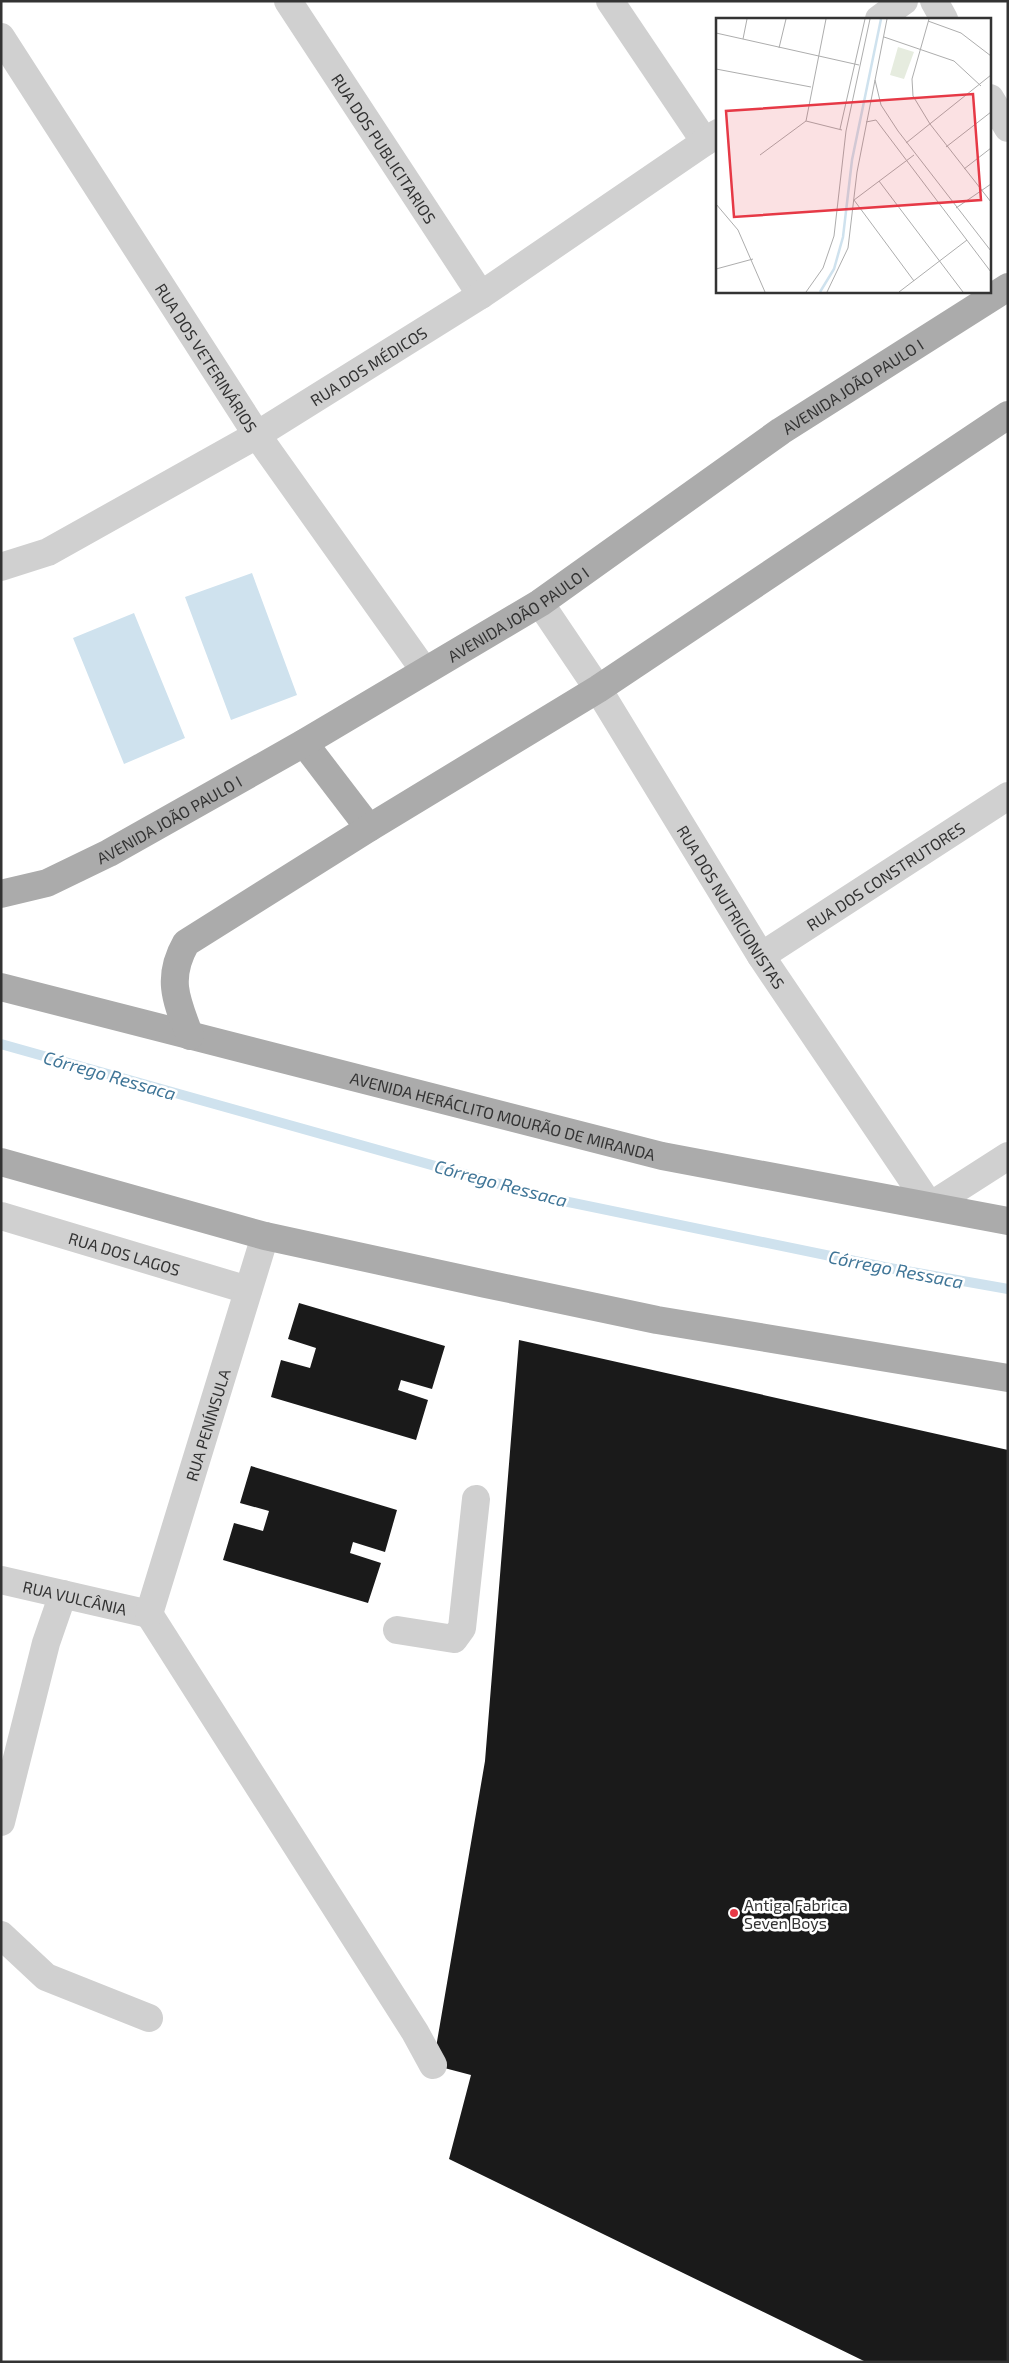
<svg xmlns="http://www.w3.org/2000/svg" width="1009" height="2363" viewBox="0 0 1009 2363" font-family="'Exo 2',sans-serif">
  <rect width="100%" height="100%" fill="#fff"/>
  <path fill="#cfe2ee" d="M 252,573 L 297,695 L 231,720 L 185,597 Z
    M 134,613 L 185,738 L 124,764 L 73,638 Z"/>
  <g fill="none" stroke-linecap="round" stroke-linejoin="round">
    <path stroke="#cfe2ee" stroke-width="10" d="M 1,1044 L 549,1198 L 884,1267 L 1008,1289"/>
  </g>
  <path fill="#1a1a1a" d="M 299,1303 L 445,1346 L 432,1389 L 401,1380 L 398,1390 L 428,1400 L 416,1440 L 271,1397 L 281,1360 L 310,1368 L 316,1348 L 288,1339 Z
    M 519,1340 L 1008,1450 L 1008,2362 L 866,2362 L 449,2159 L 471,2075 L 433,2065 L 485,1761 Z
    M 251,1466 L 397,1510 L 385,1552 L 353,1542 L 350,1553 L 381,1563 L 368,1603 L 223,1560 L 234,1523 L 263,1531 L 269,1511 L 240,1503 Z"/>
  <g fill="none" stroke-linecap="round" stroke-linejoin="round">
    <g stroke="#d0d0d0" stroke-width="28">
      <path id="s1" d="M 288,1 L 481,295"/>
      <path d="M 610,1 L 705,142"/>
      <path d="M 934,1 L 944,19"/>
      <path d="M 879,19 L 904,1"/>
      <path id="s2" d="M 1,37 L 257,435 L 424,670"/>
      <path d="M 990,98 L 1008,128"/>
      <path id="s3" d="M 1,567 L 48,552 L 257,435 L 481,295 L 718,133"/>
      <path id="s4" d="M 540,603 L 598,689 L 761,956 L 930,1206 L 1008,1156"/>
      <path id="s5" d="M 761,956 L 1008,796"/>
      <path id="s6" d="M 1,1216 L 248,1290"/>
      <path id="s7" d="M 1,1580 L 149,1614"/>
      <path d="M 149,1614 L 415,2032 L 433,2065"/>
      <path id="s8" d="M 149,1614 L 265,1236"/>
      <path d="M 397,1630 L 454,1639 L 462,1628 L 476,1499"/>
      <path d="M 1,1822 L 46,1643 L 63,1594"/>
      <path d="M 1,1935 L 46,1977 L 149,2018"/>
    </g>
    <g stroke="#ababab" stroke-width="28">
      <path d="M 304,743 L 369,828"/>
      <path id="s9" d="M 1,894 L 47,883 L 109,853 L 304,743 L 540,603 L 781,431 L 1008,287"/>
      <path id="s10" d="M 1,987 L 662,1156 L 1008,1221"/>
      <path d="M 190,1036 C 176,1000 166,978 186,943 L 369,828 L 598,689 L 1008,415"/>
      <path d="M 1,1162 L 265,1236 L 486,1284 L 657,1320 L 1008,1378"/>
    </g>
  </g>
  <circle fill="#e63946" stroke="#fff" stroke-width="2" cx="734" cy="1913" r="5"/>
  <g text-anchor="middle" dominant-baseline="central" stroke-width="5" stroke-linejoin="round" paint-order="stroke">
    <g font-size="16" fill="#333" stroke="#fff">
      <text stroke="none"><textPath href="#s1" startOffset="176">RUA DOS PUBLICITARIOS</textPath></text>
      <text stroke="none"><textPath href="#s2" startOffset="381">RUA DOS VETERINÁRIOS</textPath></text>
      <text stroke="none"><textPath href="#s3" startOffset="420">RUA DOS MÉDICOS</textPath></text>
      <text stroke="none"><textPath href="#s9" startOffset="995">AVENIDA JOÃO PAULO I</textPath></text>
      <text stroke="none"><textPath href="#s9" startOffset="590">AVENIDA JOÃO PAULO I</textPath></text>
      <text stroke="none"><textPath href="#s9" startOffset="185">AVENIDA JOÃO PAULO I</textPath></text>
      <text stroke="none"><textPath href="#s5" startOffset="148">RUA DOS CONSTRUTORES</textPath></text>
      <text stroke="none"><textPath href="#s4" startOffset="359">RUA DOS NUTRICIONISTAS</textPath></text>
      <text stroke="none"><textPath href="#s10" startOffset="518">AVENIDA HERÁCLITO MOURÃO DE MIRANDA</textPath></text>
      <text stroke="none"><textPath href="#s6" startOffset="129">RUA DOS LAGOS</textPath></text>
      <text stroke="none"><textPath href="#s8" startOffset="198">RUA PENÍNSULA</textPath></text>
      <text stroke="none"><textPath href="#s7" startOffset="76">RUA VULCÂNIA</textPath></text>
    </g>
    <g font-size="16" fill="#333" stroke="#fff" text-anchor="start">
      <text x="744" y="1904">Antiga Fabrica<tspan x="744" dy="18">Seven Boys</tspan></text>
    </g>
    <g font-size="18" font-style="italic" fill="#3f7597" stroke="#fff">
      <text transform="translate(110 1075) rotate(16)">Córrego Ressaca</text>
      <text transform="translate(501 1183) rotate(15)">Córrego Ressaca</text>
      <text transform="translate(896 1269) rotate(11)">Córrego Ressaca</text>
    </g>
  </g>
  <g transform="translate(716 18)">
    <rect width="275" height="275" fill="#fff"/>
    <path d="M 182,29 L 198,34 L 188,61 L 174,57 Z" fill="#e6ecdf"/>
    <path fill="none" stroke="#cfe2ee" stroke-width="2.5" d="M 104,274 L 118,251 L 127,219 L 136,142 L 165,1"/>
    <path fill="none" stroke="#adadad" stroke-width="1" d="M 213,1 L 196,61 L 197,78 L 214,106 L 275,184M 212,3 L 245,15 L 275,38M 0,15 L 143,47M 168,19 L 238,43 L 265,68M 27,21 L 31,1M 63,30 L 70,1M 0,51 L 95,69M 159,62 L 165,87 L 182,113 L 275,233M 90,103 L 110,1M 90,103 L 126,112M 150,104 L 160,102 L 275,254M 124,111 L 149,1M 190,125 L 275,57M 230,129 L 275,94M 44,137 L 90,103M 248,151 L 275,130M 163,163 L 247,274M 0,186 L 22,212 L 49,274M 240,190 L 275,166M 0,251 L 37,241M 198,263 L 138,182 L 198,137M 90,274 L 107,250 L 118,218 L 130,113 L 154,1M 111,274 L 132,230 L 141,154 L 171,1M 183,274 L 251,222"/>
    <path fill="#e63946" fill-opacity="0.15" stroke="#e63946" stroke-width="2.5" d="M 257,76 L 265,182 L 18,199 L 10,93 Z"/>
    <rect width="275" height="275" fill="none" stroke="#333" stroke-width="2.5"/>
  </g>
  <rect width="1009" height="2363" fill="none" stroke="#333333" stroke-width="5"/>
</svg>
